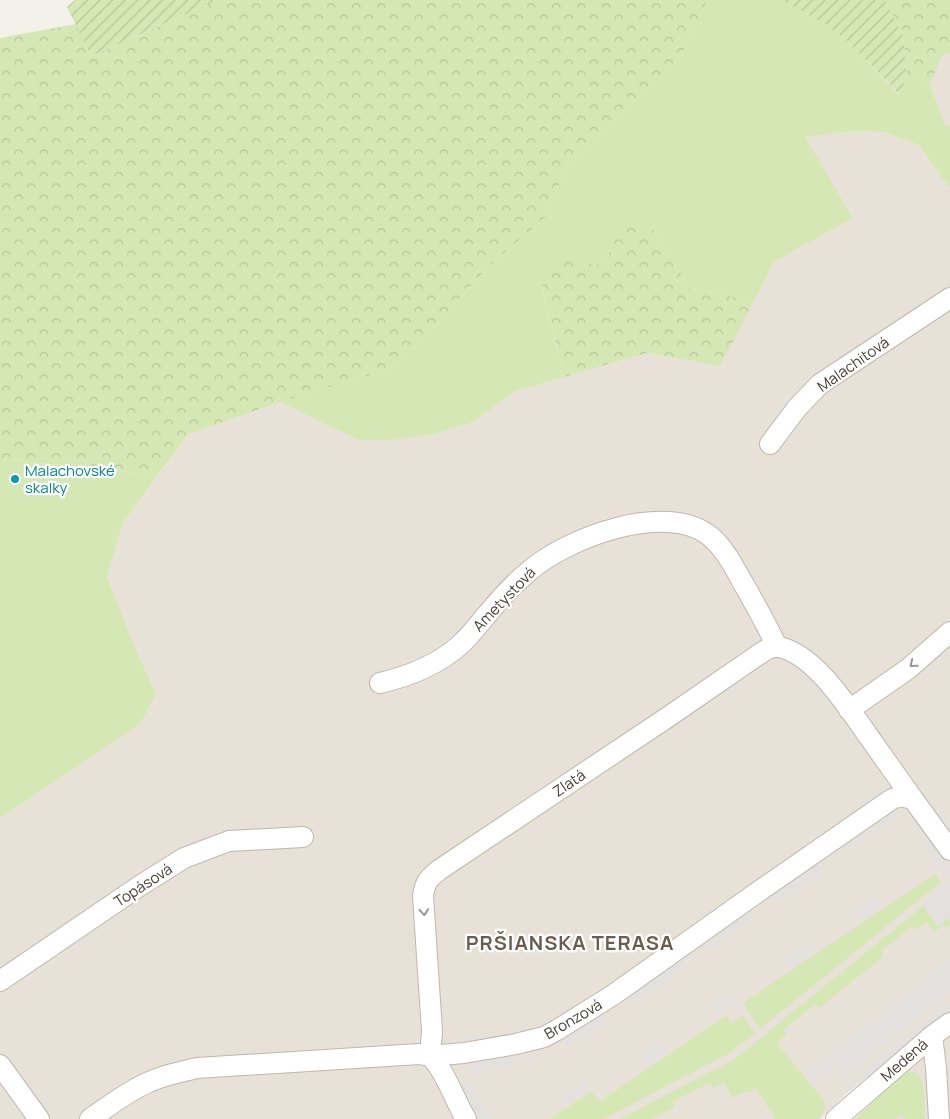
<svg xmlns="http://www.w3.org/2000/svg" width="950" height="1119" viewBox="0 0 950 1119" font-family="Manrope,sans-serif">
  <defs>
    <pattern id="forest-crowns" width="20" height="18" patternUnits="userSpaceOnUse" patternTransform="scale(1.25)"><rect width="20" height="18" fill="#d5e7b4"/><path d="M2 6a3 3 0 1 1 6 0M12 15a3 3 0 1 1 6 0" fill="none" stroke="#b8c79c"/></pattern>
    <pattern id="garden-furrows" width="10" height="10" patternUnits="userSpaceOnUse" patternTransform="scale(1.25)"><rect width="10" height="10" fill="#d5e7b4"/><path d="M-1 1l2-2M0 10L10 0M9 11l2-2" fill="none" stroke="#b8c79c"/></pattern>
  </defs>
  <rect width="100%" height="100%" fill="#f4f0ea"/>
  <path fill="#e8e1d8" d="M 950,53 L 950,126 L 945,125 L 930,84 L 942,56 Z
    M 852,131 L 883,132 L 919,145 L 950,189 L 950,1012 L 848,1092 L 820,1119 L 0,1119 L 0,818 L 140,724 L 155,694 L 135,648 L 107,576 L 123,523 L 189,434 L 280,402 L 358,440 L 431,435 L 473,422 L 516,391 L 647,353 L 719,366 L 774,262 L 853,218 L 804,137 Z
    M 950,1035 L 950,1119 L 855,1119 L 906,1071 Z"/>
  <path fill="#d5e7b4" d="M 707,0 L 781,0 L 825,24 L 847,41 L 899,95 L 907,76 L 930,84 L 945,125 L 950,126 L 950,189 L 919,145 L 883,132 L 852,131 L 805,137 L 853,218 L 774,262 L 754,301 L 690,288 L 654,230 L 620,230 L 605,262 L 542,288 L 564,377 L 516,391 L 473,422 L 431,435 L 389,440 L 358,440 L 280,402 L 398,367 L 489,266 L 545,218 L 568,164 L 681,56 Z
    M 0,459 L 158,475 L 123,523 L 107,576 L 135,648 L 156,694 L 140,724 L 0,818 Z
    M 935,874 L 941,882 L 760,1029 L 743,1003 Z
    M 923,906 L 938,926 L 948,918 L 950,923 L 947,929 L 943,925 L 934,932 L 926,922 L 916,930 L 912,926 L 881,951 L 884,956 L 819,1008 L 815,1004 L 783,1030 L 787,1034 L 777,1043 L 825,1102 C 826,1110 824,1114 818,1119 L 775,1119 L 756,1088 L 750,1092 L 744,1092 L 732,1098 L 725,1082 L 713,1088 L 710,1083 L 673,1101 L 675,1107 L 652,1119 L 620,1119 L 735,1059 Z
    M 726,1016 L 732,1023 L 743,1016 L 755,1033 L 728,1054 L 603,1119 L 550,1119 L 591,1091 L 599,1102 Z
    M 906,1071 C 908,1072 911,1071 914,1072 C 927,1077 924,1108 925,1119 L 906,1119 L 901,1114 L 895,1119 L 855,1119 Z"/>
  <path fill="url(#forest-crowns)" d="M 218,0 L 707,0 L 681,56 L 568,164 L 545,218 L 489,266 L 398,367 L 280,402 L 189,434 L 158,475 L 0,459 L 0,38 L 76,24 L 91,56 Z
    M 885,0 L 950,0 L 950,53 L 942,56 L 930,84 L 907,76 L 903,36 Z
    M 638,222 L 654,230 L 690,288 L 754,301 L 720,366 L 647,353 L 564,377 L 542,287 L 552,260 L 574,254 L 594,266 L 605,262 L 620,229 Z"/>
  <path fill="url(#garden-furrows)" d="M 75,0 L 218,0 L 91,56 L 67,7 Z
    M 781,0 L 885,0 L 903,36 L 907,76 L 900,95 L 847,41 L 825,24 Z"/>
  <path fill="#e3e0de" d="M 892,808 L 898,818 L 849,852 L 842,842 Z
    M 914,815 L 950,863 L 950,873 L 945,877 L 926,852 L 928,846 L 909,819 Z
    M 815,862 L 821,872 L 777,903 L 770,893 Z
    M 950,880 L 950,917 L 938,926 L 921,903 Z
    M 877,896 L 883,906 L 861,920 L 855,911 Z
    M 744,911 L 751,920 L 709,950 L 702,940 Z
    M 805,945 L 812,955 L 790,969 L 783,959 Z
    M 679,958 L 685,968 L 637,1002 L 630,992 Z
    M 950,958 L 950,991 L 842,1078 L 839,1064 L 814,1084 L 805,1073 Z
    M 729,994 L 735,1004 L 717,1015 L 711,1005 Z
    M 950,1003 L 950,1011 L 850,1090 L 847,1085 Z
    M 602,1011 L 608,1021 L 567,1047 L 561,1038 Z
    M 527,1029 L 529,1034 L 460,1044 L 460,1038 L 494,1036 Z
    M 662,1041 L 669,1051 L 647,1065 L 640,1056 Z
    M 529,1051 L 532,1061 L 468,1074 L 466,1063 Z
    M 584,1079 L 591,1089 L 569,1104 L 562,1094 Z
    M 473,1082 L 481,1102 L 492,1119 L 477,1119 L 471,1110 L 460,1087 Z"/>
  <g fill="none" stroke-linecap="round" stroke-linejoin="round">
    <g stroke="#c0b7ac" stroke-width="22">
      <path id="minor" d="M 770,444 L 797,408 L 820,384 L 950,298
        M 380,683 C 410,676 438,665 461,644 C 472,634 481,621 491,610 C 502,596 515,583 528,572 C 566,538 667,500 711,537 C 725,549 734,567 743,583 C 755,604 767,625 777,647
        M 849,710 L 908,669 L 950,632
        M 0,981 L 138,887 L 184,858 L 229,841 L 303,837
        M 932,1036 L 936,1068 L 939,1119
        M 430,1056 L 432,1031 L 423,896 C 425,882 428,879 439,870 L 668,717 L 761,653 C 767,649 772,646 779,647 C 815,654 849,709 869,737 C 884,758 898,778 913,799
        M 430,1056 C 446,1072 454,1099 466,1119
        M 0,1065 L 39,1119
        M 90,1119 C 109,1106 128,1091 149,1082 C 164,1075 181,1072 197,1068 L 419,1054 L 430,1056 L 464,1053 L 516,1044 L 544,1037 L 557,1030 L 613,995 L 755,894 L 892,799 C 900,796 905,797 913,799 L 950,850
        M 836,1119 L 932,1036 L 950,1023"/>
    </g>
    <use href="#minor" stroke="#fff" stroke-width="20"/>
  </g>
  <defs><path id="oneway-chevron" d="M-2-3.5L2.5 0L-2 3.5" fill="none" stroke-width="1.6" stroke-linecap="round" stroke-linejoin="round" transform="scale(1.25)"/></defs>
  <g stroke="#9a9692">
    <use href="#oneway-chevron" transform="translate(913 664) rotate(141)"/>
    <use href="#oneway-chevron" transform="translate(424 912) rotate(86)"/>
  </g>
  <circle fill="#0f9aa8" stroke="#fff" stroke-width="2" cx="15" cy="479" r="5"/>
  <g text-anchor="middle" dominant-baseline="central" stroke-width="4.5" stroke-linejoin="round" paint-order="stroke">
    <g font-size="15" fill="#484038" stroke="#fff">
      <text transform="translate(853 364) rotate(-35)">Malachitová</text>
      <text transform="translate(504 599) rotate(-46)">Ametystová</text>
      <text transform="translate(569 783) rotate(-34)">Zlatá</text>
      <text transform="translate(143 885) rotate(-33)">Topásová</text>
      <text transform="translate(573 1019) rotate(-30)">Bronzová</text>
      <text transform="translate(904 1060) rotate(-41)">Medená</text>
    </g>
    <g font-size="15" fill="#0d838f" stroke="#fff" text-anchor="start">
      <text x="25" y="470">Malachovské<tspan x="25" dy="17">skalky</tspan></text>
    </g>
    <g font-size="20" font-weight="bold" letter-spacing="1" fill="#6a5d4f" stroke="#fff">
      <text x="570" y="942">PRŠIANSKA TERASA</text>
    </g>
  </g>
</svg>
